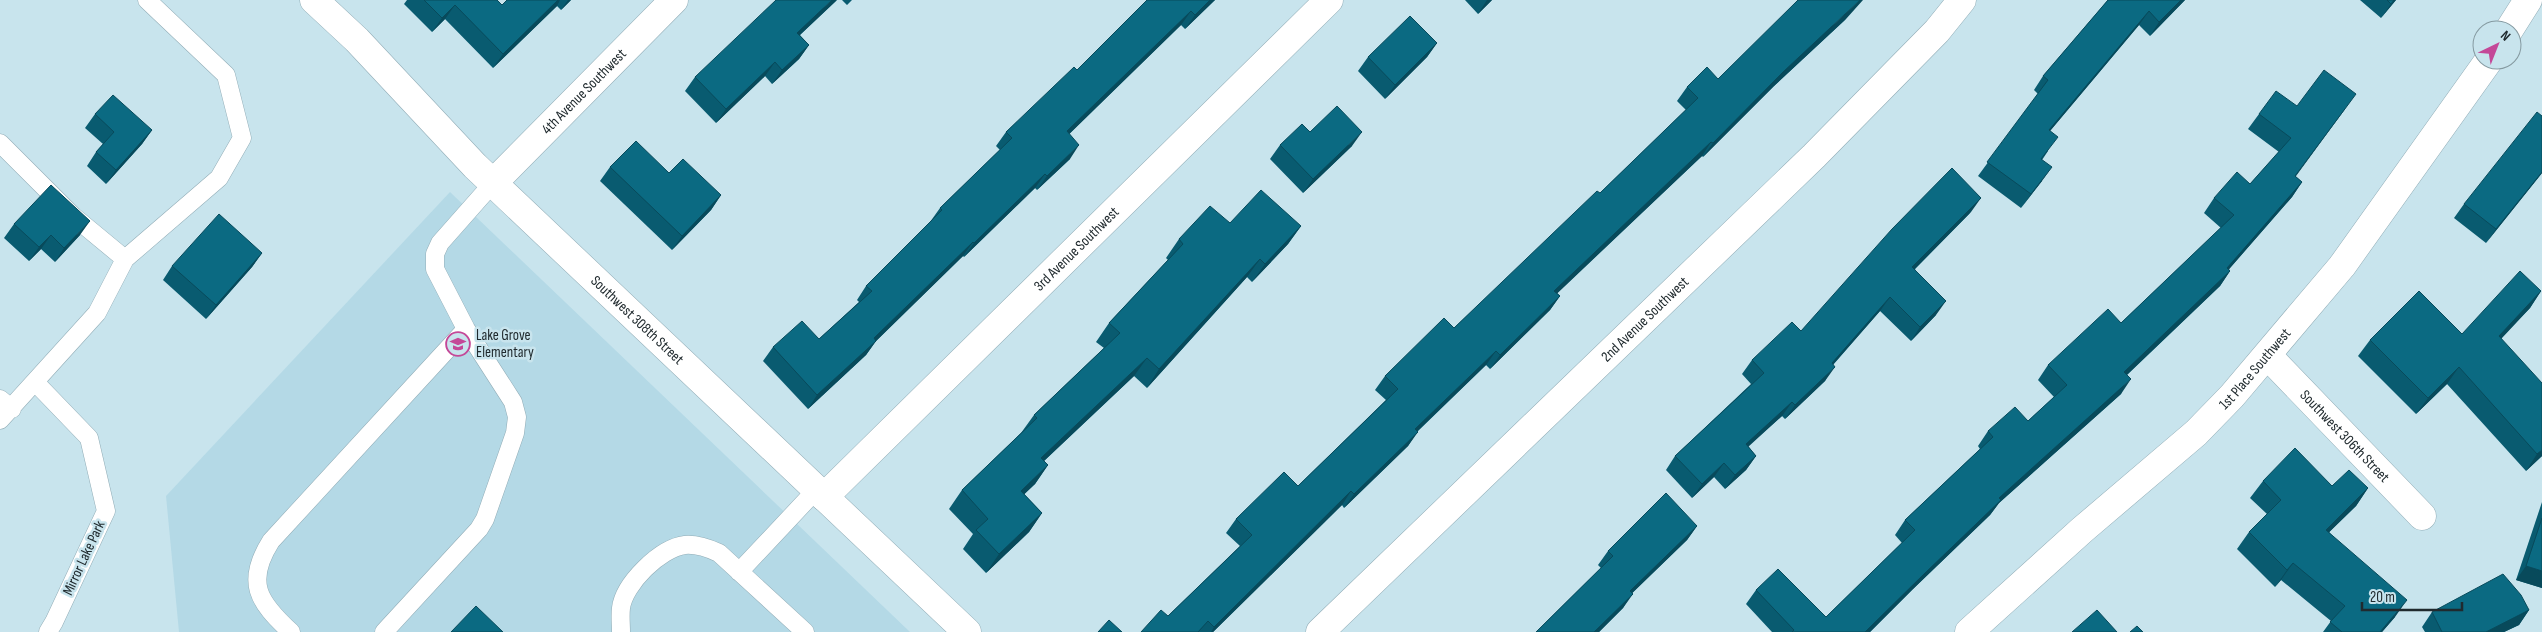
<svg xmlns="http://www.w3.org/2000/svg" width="2542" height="632" viewBox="0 0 2542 632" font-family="'Sofia Sans Condensed',sans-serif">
  <rect width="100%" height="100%" fill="#c8e4ed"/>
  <path fill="#b4d9e6" d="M 450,192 L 910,632 L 179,632 L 166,496 Z"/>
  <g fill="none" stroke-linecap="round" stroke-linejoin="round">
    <g stroke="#92adb7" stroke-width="19">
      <path id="lane" d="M 0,143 L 73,216 L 125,259
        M 35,382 L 89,438 L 106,511 L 54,622 L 48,632
        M 0,399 L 12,409
        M 0,420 L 97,313 L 125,259 L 219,178 L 242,138 L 226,75 L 147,0
        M 739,572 L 817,489
        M 291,632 C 258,602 245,582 271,541 L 466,329
        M 384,632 L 479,529 L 485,519 L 515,433 L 517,417 L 513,402 L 466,329 L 435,269 L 435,254 L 440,243 L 493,183
        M 621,632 C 621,624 620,616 621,608 C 624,584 660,548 685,545 C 697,544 708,548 719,553 L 805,632"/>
    </g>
    <g stroke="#92adb7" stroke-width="29">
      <g id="street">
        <path d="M 2509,30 L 2528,0"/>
        <path id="s1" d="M 493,183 L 674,0"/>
        <path id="s2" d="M 2268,356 L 2422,516"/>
        <path id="s3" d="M 824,497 L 1329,0"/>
        <path id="s4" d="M 1320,632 L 1814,156 L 1937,31 L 1962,0"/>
        <path id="s5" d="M 1969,632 L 2082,530 L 2196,433 L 2232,396 L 2342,266 L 2489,60"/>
      </g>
    </g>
    <g stroke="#92adb7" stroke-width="29">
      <g id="secondary">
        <path id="s6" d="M 314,0 L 357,40 L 475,166 L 967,632"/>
      </g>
    </g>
    <use href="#lane" stroke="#fff" stroke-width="18"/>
    <use href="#street" stroke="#fff" stroke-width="28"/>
    <use href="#secondary" stroke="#fff" stroke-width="28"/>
  </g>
  <path fill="#095b70" d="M 407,0 L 497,0 L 502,5 L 507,0 L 571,0 L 561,10 L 557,6 L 493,68 L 445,19 L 432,32 L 404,4 Z
    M 837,0 L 800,35 L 809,45 L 799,59 L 772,84 L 765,76 L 716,123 L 685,91 L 695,77 Z
    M 842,0 L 852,0 L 847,5 Z
    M 1147,0 L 1215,0 L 1185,29 L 1181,25 L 1069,134 L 1070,159 L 1037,190 L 1035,188 L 964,257 L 963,256 L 876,341 L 866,355 L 808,409 L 763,361 L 773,347 L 819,339 L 859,302 L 857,300 L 866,286 L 930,222 L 940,208 L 1000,150 L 996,146 L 1006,132 L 1077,70 Z
    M 1465,0 L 1492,0 L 1478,14 Z
    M 2108,0 L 2185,0 L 2150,36 L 2139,25 L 2050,131 L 2048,151 L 2042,160 L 2042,181 L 2021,208 L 1978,176 L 2038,94 L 2034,90 L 2043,76 Z
    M 2360,0 L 2396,0 L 2381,18 Z
    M 1846,19 L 1774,86 L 1703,157 L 1702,156 L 1557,293 L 1560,296 L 1550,310 L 1490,369 L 1486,365 L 1417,432 L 1408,446 L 1344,508 L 1342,505 L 1213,632 L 1141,632 L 1168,616 L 1240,546 L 1226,533 L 1236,519 L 1298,486 L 1386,400 L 1375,390 L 1385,376 L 1454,328 L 1600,193 L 1686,110 L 1677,101 L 1687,87 L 1718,79 Z
    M 1437,43 L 1427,57 L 1385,99 L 1358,71 L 1368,57 Z
    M 2297,106 L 2345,109 L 2295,176 L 2302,182 L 2292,197 L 2229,269 L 2230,271 L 2220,286 L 2127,375 L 2121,394 L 1999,503 L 1990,515 L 1913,589 L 1870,632 L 1772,632 L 1746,604 L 1756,590 L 1826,617 L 1902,543 L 1895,535 L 1905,520 L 1980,449 L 1978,446 L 1988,431 L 2028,421 L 2054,397 L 2038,380 L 2048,365 L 2121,323 L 2221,228 L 2204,213 L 2214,198 L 2250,184 L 2279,152 L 2248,129 L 2259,114 Z
    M 95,114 L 152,130 L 142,144 L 106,184 L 87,166 L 96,152 L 103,144 L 85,128 Z
    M 1310,132 L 1352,146 L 1303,193 L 1270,159 L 1280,145 Z
    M 610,167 L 669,173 L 721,195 L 711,210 L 672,250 L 600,181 Z
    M 2542,173 L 2486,243 L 2454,218 L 2464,204 Z
    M 1971,212 L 1915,269 L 1936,315 L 1911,341 L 1880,311 L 1833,365 L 1825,381 L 1785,419 L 1782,416 L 1748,446 L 1756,456 L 1746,470 L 1725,489 L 1714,477 L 1692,498 L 1666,470 L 1675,456 L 1751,384 L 1742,374 L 1752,360 L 1801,331 Z
    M 1230,223 L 1301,226 L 1288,244 L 1252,282 L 1247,277 L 1147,388 L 1134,376 L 1044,461 L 1048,465 L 1035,484 L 1024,494 L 1042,513 L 1029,532 L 986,573 L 963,549 L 973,534 L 949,509 L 962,490 L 1021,433 L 1034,415 L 1104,348 L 1096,342 L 1109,323 L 1168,260 L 1166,258 L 1179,239 Z
    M 14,224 L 80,235 L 55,262 L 41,249 L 29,261 L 4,238 Z
    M 262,253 L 252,267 L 206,319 L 163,280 L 172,266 Z
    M 2541,291 L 2530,308 L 2501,338 L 2542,456 L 2526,471 L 2447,384 L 2416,414 L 2358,356 L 2370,340 L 2462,334 Z
    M 2263,481 L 2368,488 L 2356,506 L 2329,532 L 2395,617 L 2382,632 L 2323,632 L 2331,621 L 2281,580 L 2275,587 L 2237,549 L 2249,532 L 2267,514 L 2250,498 Z
    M 2542,502 L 2542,588 L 2516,580 Z
    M 1697,526 L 1687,540 L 1632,593 L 1623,608 L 1599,632 L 1536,632 L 1601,568 L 1598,565 L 1608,551 Z
    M 2529,610 L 2519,625 L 2504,632 L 2425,632 L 2422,627 L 2432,612 Z"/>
  <path fill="#084a5b" d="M 558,0 L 560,0 L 557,6 L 493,68 L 503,54 Z
    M 568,0 L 571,0 L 561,10 Z
    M 832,0 L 837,0 L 787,47 L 797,33 Z
    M 1210,0 L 1215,0 L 1185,29 L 1195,15 Z
    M 1487,0 L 1492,0 L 1478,14 Z
    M 1860,0 L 1863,0 L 1846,19 L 1774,86 L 1703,157 L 1713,143 L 1783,72 Z
    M 2181,0 L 2185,0 L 2150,36 L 2159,22 Z
    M 2394,0 L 2396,0 L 2381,18 L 2391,4 Z
    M 455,5 L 445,19 L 432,32 L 442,18 Z
    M 1191,11 L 1181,25 L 1057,146 L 1067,131 Z
    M 2149,11 L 2139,25 L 2039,144 L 2049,130 Z
    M 1437,43 L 1427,57 L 1385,99 L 1395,85 Z
    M 809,45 L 799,59 L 772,84 L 782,70 Z
    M 775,62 L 765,76 L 716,123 L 726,109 Z
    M 2356,94 L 2345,109 L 2285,191 L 2295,176 Z
    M 152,130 L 142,144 L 106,184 L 116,170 Z
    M 1362,132 L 1352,146 L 1303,193 L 1313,179 Z
    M 1711,142 L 1702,156 L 1545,305 L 1554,291 Z
    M 1079,145 L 1070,159 L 1037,190 L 1047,176 Z
    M 2052,167 L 2042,181 L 2021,208 L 2031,194 Z
    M 2542,172 L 2542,173 L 2486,243 L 2496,229 Z
    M 1045,174 L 1035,188 L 964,257 L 974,243 Z
    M 2302,182 L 2292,197 L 2217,283 L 2227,268 Z
    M 721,195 L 711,210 L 672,250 L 682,236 Z
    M 1981,198 L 1971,212 L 1903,281 L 1912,267 Z
    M 90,221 L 80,235 L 55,262 L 64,248 Z
    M 1301,226 L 1288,244 L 1252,282 L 1265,264 Z
    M 51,235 L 41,249 L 29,261 L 39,247 Z
    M 973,242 L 963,256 L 870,347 L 876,341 L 866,355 L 808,409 L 817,395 L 874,338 Z
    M 262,253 L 252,267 L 206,319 L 216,305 Z
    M 1260,259 L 1247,277 L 1147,388 L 1159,369 Z
    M 2230,271 L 2220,286 L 2114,387 L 2124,372 Z
    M 2541,291 L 2530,308 L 2488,353 L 2499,336 Z
    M 1560,296 L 1550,310 L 1490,369 L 1500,355 Z
    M 1890,297 L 1880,311 L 1822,377 L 1832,363 Z
    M 1946,301 L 1936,315 L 1911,341 L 1920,327 Z
    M 1496,351 L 1486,365 L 1405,443 L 1415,429 Z
    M 1147,358 L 1134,376 L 1028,476 L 1041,458 Z
    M 1835,367 L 1825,381 L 1785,419 L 1795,405 Z
    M 2459,367 L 2447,384 L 2416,414 L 2428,398 Z
    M 2131,379 L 2121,394 L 1999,503 L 1990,515 L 1913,589 L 1870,632 L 1865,632 L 1999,498 Z
    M 1792,402 L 1782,416 L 1736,458 L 1746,444 Z
    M 1418,432 L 1408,446 L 1344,508 L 1354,494 Z
    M 2542,450 L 2542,456 L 2526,471 L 2537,454 Z
    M 1756,456 L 1746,470 L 1725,489 L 1735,475 Z
    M 1724,463 L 1714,477 L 1692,498 L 1702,484 Z
    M 1048,465 L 1035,484 L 1008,510 L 1021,491 Z
    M 2368,488 L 2356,506 L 2314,547 L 2326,530 Z
    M 1351,491 L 1342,505 L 1213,632 L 1211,632 L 1214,627 Z
    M 1042,513 L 1029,532 L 986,573 L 999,554 Z
    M 1697,526 L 1687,540 L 1620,605 L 1630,591 Z
    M 2293,563 L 2281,580 L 2275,587 L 2287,570 Z
    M 2526,566 L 2542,571 L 2542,588 L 2516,580 Z
    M 1633,594 L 1623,608 L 1599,632 L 1594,632 Z
    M 2407,600 L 2395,617 L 2382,632 L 2380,632 Z
    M 2529,610 L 2519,625 L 2504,632 L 2486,632 Z"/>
  <path fill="#0b6a82" stroke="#084a5b" d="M 424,0 L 497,0 L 502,5 L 507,0 L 558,0 L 503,54 L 455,5 L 442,18 Z
    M 776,0 L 832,0 L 797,33 L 809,45 L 782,70 L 775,62 L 726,109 L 695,77 Z
    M 1147,0 L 1210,0 L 1195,15 L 1191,11 L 1067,131 L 1079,145 L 1047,176 L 1045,174 L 974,243 L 973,242 L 874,338 L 876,341 L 817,395 L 773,347 L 802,321 L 819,339 L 872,291 L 866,286 L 942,210 L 940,208 L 1012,138 L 1006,132 L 1074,67 L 1077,70 Z
    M 1798,0 L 1860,0 L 1783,72 L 1713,143 L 1711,142 L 1554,291 L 1560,296 L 1500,355 L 1496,351 L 1415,429 L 1418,432 L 1354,494 L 1351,491 L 1214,627 L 1208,621 L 1198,632 L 1141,632 L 1161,610 L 1168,616 L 1252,535 L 1236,519 L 1284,472 L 1298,486 L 1398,389 L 1385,376 L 1444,318 L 1454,328 L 1597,191 L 1600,193 L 1698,98 L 1687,87 L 1707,67 L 1718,79 Z
    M 2108,0 L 2181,0 L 2159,22 L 2149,11 L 2049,130 L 2058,137 L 2041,159 L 2052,167 L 2031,194 L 1987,162 L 2048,80 L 2043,76 Z
    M 2387,0 L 2394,0 L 2391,4 Z
    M 1410,16 L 1437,43 L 1395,85 L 1368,57 Z
    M 2324,70 L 2356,94 L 2295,176 L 2302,182 L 2227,268 L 2230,271 L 2124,372 L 2131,379 L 1999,498 L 2001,500 L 1924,574 L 1865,632 L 1792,632 L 1794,630 L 1756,590 L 1778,569 L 1826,617 L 1915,530 L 1905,520 L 1993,437 L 1988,431 L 2015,407 L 2028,421 L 2067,385 L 2048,365 L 2108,309 L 2121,323 L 2234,215 L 2214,198 L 2237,172 L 2250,184 L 2291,138 L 2259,114 L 2276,91 L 2297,106 Z
    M 113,95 L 152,130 L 116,170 L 96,152 L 114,132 L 95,114 Z
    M 1337,106 L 1362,132 L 1313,179 L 1280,145 L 1302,124 L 1310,132 Z
    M 2537,112 L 2542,116 L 2542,172 L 2496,229 L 2464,204 Z
    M 636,141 L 669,173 L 683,159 L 721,195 L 682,236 L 610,167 Z
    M 1952,168 L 1981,198 L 1912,267 L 1946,301 L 1920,327 L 1890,297 L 1832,363 L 1835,367 L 1795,405 L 1792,402 L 1746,444 L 1756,456 L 1735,475 L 1724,463 L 1702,484 L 1675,456 L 1764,373 L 1752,360 L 1792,322 L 1801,331 L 1892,229 Z
    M 51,185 L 90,221 L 64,248 L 51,235 L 39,247 L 14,224 Z
    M 1261,190 L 1301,226 L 1265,264 L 1260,259 L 1159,369 L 1147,358 L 1041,458 L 1048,465 L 1021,491 L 1042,513 L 999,554 L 976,530 L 988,519 L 962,490 L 1037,418 L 1034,415 L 1120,333 L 1109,323 L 1183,244 L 1179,239 L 1210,206 L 1230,223 Z
    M 219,214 L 262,253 L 216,305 L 172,266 Z
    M 2520,271 L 2541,291 L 2499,336 L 2542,383 L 2542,450 L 2537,454 L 2459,367 L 2428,398 L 2370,340 L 2419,291 L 2462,334 Z
    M 2295,448 L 2332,486 L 2349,470 L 2368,488 L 2326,530 L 2407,600 L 2380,632 L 2342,632 L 2330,622 L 2345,606 L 2293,563 L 2287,570 L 2249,532 L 2281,500 L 2263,481 Z
    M 1666,493 L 1697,526 L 1630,591 L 1633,594 L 1594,632 L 1536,632 L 1613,556 L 1608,551 Z
    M 2542,518 L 2542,571 L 2526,566 Z
    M 2503,574 L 2521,595 L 2529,610 L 2486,632 L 2442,632 L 2432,612 Z
    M 476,606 L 503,632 L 451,632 Z
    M 2097,610 L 2117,632 L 2072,632 Z
    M 1109,620 L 1122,632 L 1098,632 Z
    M 2137,626 L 2143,632 L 2130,632 Z"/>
  <defs>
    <g id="school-ring" transform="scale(1.25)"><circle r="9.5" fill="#c8e4ed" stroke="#c44898" stroke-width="1.5"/><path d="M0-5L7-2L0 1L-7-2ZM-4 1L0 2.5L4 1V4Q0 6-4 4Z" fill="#c44898"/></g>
  </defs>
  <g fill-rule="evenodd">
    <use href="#school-ring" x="458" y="344"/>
  </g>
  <g text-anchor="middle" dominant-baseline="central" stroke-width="5" stroke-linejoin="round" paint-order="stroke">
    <g font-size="15" fill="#202a2e" stroke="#c8e4ed">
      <text stroke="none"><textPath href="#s1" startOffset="129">4th Avenue Southwest</textPath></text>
      <text stroke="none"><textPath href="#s3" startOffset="354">3rd Avenue Southwest</textPath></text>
      <text stroke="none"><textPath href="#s6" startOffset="455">Southwest 308th Street</textPath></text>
      <text stroke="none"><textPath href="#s4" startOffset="451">2nd Avenue Southwest</textPath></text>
      <text stroke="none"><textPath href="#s5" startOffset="389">1st Place Southwest</textPath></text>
      <text stroke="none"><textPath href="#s2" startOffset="111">Southwest 306th Street</textPath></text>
      <text transform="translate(84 558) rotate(-65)">Mirror Lake Park</text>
    </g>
    <g font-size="15" fill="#202a2e" stroke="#c8e4ed" text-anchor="start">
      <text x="476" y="335">Lake Grove<tspan x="476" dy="17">Elementary</tspan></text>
    </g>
  </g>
  <g transform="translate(2497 45) rotate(43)"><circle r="24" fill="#c8e4ed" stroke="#859aa1"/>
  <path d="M0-4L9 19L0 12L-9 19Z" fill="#c44898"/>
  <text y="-8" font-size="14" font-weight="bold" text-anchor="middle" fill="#202a2e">N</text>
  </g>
  <path d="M2362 602v8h100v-8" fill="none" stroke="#202a2e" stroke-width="2.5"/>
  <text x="2370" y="602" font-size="15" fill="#202a2e" stroke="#c8e4ed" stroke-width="4" paint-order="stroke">20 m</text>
</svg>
